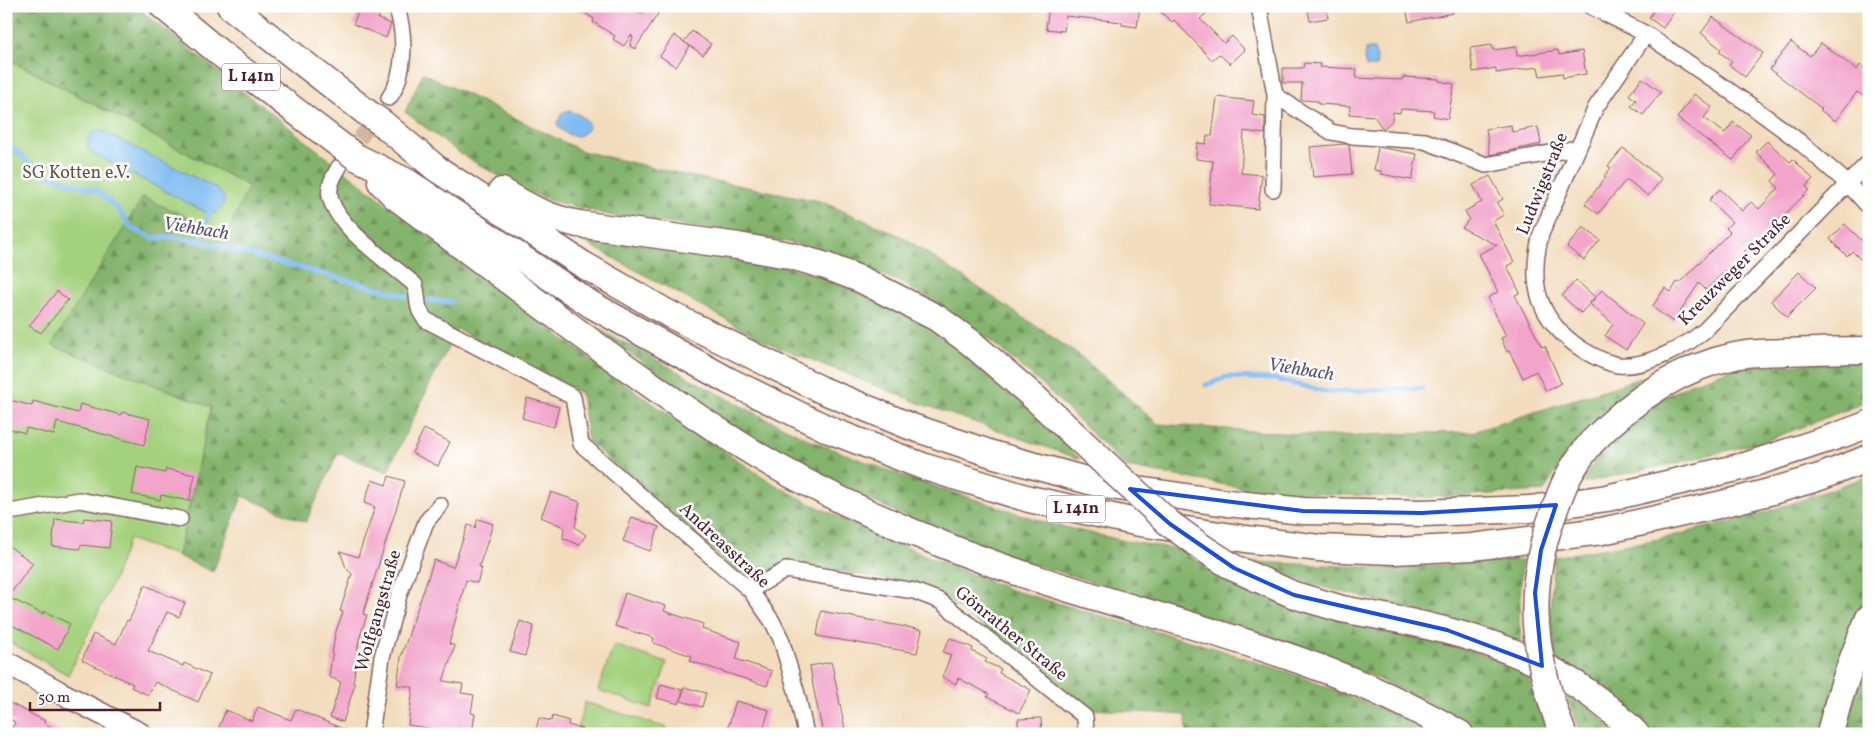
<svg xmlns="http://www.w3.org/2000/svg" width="1875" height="740" viewBox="0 0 1875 740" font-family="Vollkorn,serif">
  <defs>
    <pattern id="forest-firs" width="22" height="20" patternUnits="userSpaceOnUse" patternTransform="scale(1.25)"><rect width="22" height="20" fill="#83b36c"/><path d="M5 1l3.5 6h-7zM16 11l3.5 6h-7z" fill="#6d9159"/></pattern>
  </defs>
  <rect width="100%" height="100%" fill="#fff"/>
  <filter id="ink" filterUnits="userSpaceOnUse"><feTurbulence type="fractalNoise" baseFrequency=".02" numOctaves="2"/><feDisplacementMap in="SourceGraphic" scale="10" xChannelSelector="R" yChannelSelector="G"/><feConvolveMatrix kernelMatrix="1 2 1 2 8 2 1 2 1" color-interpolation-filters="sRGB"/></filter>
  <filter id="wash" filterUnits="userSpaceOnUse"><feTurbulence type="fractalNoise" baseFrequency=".0096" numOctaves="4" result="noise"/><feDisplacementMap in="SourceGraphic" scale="20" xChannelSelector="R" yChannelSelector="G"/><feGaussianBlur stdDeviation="1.12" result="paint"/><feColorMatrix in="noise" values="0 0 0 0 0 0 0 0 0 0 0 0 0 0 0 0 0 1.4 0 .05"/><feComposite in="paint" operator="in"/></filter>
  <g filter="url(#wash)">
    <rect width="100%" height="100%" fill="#f2dcbd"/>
    <path fill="#a4d17d" stroke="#777854" d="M 6,58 L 249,186 L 227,235 L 53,345 L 211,407 L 178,556 L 129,539 L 114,579 L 68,675 L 6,640 Z
      M 614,645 L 667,663 L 651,708 L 598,690 Z
      M 585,702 L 667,728 L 666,734 L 576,734 Z"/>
    <path fill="url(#forest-firs)" stroke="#66694c" d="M 6,6 L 135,6 L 330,160 L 607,372 L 687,427 L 774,484 L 811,504 L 922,554 L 1011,590 L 1217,649 L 1299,676 L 1396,715 L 1430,734 L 1187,734 L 1186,715 L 1091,709 L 942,596 L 904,583 L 790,562 L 751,585 L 588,441 L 581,393 L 457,329 L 387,472 L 338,453 L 306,522 L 242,496 L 213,572 L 178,556 L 211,407 L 52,345 L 143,197 L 227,235 L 249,186 L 6,58 Z
      M 423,73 L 582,151 L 689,176 L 820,201 L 903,237 L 1079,355 L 1158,424 L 1322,436 L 1473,432 L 1647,376 L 1598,417 L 1569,451 L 1544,491 L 1414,498 L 1260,491 L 1126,467 L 1045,387 L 990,340 L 951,312 L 904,284 L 853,262 L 806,246 L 747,234 L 614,216 L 552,201 L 523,190 L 461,154 L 405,112 Z
      M 568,233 L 742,255 L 814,274 L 876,298 L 936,330 L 1028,406 L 1080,459 L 919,403 L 767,342 Z
      M 584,321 L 745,408 L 814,442 L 900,475 L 1047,523 L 1125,541 L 1177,549 L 1211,569 L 1283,604 L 1390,628 L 1525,666 L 1535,699 L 1549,734 L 1480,734 L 1426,701 L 1333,659 L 1252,630 L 1023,561 L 949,535 L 808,473 L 752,438 L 697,401 Z
      M 1869,361 L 1869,401 L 1765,441 L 1681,462 L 1581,483 L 1601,452 L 1651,404 L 1694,382 L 1738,367 Z
      M 1869,476 L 1869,596 L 1845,653 L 1821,734 L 1652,734 L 1631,712 L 1556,660 L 1550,612 L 1554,557 L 1660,539 L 1764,513 Z
      M 1522,560 L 1519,618 L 1521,642 L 1481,626 L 1326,588 L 1294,578 L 1254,562 L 1386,568 Z
      M 1869,647 L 1869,725 L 1866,734 L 1839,734 Z
      M 1564,688 L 1620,734 L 1580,734 Z"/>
    <path fill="#7fbcf2" stroke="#646e8e" d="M 1366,49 L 1374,49 L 1377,58 L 1376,67 L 1366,67 L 1364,59 Z
      M 569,111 C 579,115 587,116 589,128 L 579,136 C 569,135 562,134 557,123 L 563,112 Z
      M 96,131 L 103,132 L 216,188 L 224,197 L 223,205 L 215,213 L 205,212 L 92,153 C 84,146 86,136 96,131 Z"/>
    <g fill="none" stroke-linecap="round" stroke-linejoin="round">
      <path stroke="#7fbcf2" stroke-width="5" d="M 6,143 L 43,174 L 97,191 L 117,208 L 131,228 L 153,238 L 171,237 L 199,241 L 407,296
        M 199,241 L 209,213
        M 426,300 L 451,302
        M 1206,385 L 1227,377 L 1275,379 L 1327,392 L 1422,388"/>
    </g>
    <g id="blocks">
      <path fill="#f2a4ca" d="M 361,6 L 384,6 L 378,19 L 391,24 L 386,38 L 353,24 Z
        M 574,6 L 629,6 L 642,15 L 645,6 L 663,6 L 635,49 L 630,46 L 633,37 L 631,35 L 624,46 L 613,39 L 615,36 L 593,22 L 594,19 Z
        M 1049,6 L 1140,6 L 1137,27 L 1122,25 L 1122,22 L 1066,16 L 1064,31 L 1046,29 Z
        M 1154,6 L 1214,6 L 1200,19 L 1224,43 L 1232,36 L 1245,50 L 1230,64 L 1219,54 L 1212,60 L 1174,20 L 1172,22 Z
        M 1307,6 L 1326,6 L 1328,18 L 1310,21 Z
        M 1414,6 L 1452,6 L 1453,13 L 1409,22 L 1406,8 Z
        M 1656,6 L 1678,6 L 1663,28 L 1649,18 Z
        M 1713,17 L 1763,53 L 1745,77 L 1729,65 L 1732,61 L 1719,52 L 1721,49 L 1701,33 Z
        M 692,31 L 711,44 L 703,55 L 684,42 Z
        M 674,35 L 690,46 L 676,67 L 660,56 Z
        M 1791,42 L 1810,56 L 1821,43 L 1857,70 L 1860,65 L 1869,72 L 1869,100 L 1857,92 L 1835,121 L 1820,110 L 1822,109 L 1770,69 Z
        M 1492,45 L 1493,50 L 1516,47 L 1517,56 L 1558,50 L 1559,55 L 1582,51 L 1586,74 L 1563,78 L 1562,73 L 1540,76 L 1538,67 L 1496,73 L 1496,68 L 1473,72 L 1470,48 Z
        M 1304,63 L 1321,64 L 1320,67 L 1357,69 L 1356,78 L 1402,80 L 1403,77 L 1439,79 L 1439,81 L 1454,84 L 1448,119 L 1433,116 L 1434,111 L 1401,109 L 1400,113 L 1393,112 L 1392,121 L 1383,129 L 1374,116 L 1349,114 L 1350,106 L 1318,104 L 1318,101 L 1301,100 L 1302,83 L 1283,83 L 1283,68 L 1303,68 Z
        M 1642,78 L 1661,92 L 1643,115 L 1631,106 L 1636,100 L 1629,95 Z
        M 1694,94 L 1712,107 L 1704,118 L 1725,133 L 1733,122 L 1751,135 L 1733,160 L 1677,118 Z
        M 1217,97 L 1254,101 L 1252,115 L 1265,117 L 1265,134 L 1244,131 L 1241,173 L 1262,175 L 1258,209 L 1209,204 L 1213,161 L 1196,159 L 1197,143 L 1206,144 L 1207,136 L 1212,136 Z
        M 1511,125 L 1512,132 L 1538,127 L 1541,144 L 1490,155 L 1486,129 Z
        M 1767,141 L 1790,162 L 1793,159 L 1813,179 L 1806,186 L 1809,190 L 1749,251 L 1747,249 L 1706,290 L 1699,283 L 1673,322 L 1652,307 L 1665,288 L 1671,292 L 1677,282 L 1679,283 L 1730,232 L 1726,228 L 1732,222 L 1709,200 L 1720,189 L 1742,211 L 1751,202 L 1759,209 L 1779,188 L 1772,181 L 1778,174 L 1756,152 Z
        M 1345,144 L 1349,145 L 1352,174 L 1313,177 L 1310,147 Z
        M 1378,147 L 1417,154 L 1412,180 L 1381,174 L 1381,171 L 1374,170 Z
        M 1623,148 L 1662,179 L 1648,196 L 1628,180 L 1626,180 L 1598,214 L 1585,204 L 1606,177 L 1604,176 L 1611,168 L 1608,166 Z
        M 1490,176 L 1503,199 L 1497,203 L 1504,215 L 1493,221 L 1514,262 L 1507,266 L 1520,293 L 1515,295 L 1542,347 L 1545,346 L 1561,383 L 1546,391 L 1536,371 L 1523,378 L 1509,351 L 1507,352 L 1501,338 L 1506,336 L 1488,298 L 1498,292 L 1479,254 L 1497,245 L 1462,228 L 1469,219 L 1465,211 L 1482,202 L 1473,185 Z
        M 1845,224 L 1869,248 L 1869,268 L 1852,251 L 1847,256 L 1830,239 Z
        M 1583,227 L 1600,240 L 1584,260 L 1567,247 Z
        M 1799,272 L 1816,288 L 1787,317 L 1771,301 Z
        M 1576,280 L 1595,297 L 1581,313 L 1562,296 Z
        M 1602,290 L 1643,324 L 1626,350 L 1605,336 L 1613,324 L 1590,304 Z
        M 57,291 L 68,300 L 41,333 L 29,326 Z
        M 527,398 L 559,407 L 554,427 L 522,418 Z
        M 6,399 L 32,406 L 33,401 L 78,413 L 80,404 L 121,415 L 122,412 L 150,419 L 144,445 L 57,422 L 54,435 L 26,428 L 25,433 L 6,428 Z
        M 424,429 L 450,442 L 438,466 L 412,453 Z
        M 137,467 L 165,473 L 166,469 L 195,475 L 189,501 L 161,495 L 160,500 L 132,494 Z
        M 389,476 L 405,481 L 363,614 L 367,615 L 359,640 L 353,683 L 355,684 L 343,722 L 330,717 L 341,682 L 329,677 L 335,634 L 343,612 L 340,611 L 352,574 L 346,568 L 340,551 L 358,557 L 375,507 L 364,503 L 372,480 L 386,485 Z
        M 551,492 L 580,502 L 575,527 L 586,535 L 579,545 L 563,538 L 564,527 L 541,517 Z
        M 632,517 L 659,527 L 650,551 L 623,541 Z
        M 84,518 L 112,521 L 109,548 L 81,545 L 80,549 L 52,546 L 55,519 L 83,522 Z
        M 478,519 L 493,524 L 479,567 L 482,568 L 477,583 L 466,580 L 449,644 L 455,646 L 443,681 L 463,684 L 461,693 L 474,695 L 471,713 L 475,714 L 472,734 L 433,734 L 433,729 L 408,725 L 413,687 L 397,685 L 401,657 L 434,560 L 453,567 L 468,525 L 475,528 Z
        M 6,544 L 33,563 L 8,597 L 43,614 L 44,611 L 70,624 L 58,649 L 6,622 Z
        M 145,585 L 185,603 L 179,617 L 167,612 L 148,651 L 183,666 L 184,663 L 210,675 L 198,702 L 155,682 L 148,695 L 131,687 L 133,684 L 82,660 L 93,634 L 116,644 L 127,620 L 129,621 Z
        M 625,593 L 666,606 L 664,611 L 703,624 L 702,629 L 741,642 L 736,659 L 772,671 L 767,686 L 690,661 L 692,656 L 653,643 L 654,638 L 615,626 Z
        M 821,611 L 922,630 L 917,653 L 817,636 Z
        M 520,621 L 534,626 L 525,656 L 510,652 Z
        M 950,638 L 973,648 L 972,651 L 987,659 L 985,662 L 1001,669 L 999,673 L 1031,690 L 1019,713 L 987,697 L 989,694 L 958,678 L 956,684 L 942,677 L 951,655 L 943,652 Z
        M 831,662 L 833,669 L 846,734 L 823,734 L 813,686 L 810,666 Z
        M 661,684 L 683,690 L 679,704 L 657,698 Z
        M 684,687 L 706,693 L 702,707 L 681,701 Z
        M 6,701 L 45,721 L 44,723 L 65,734 L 9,734 L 15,722 L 6,717 Z
        M 736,701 L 769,710 L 762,734 L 726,734 Z
        M 258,707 L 291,720 L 296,709 L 355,734 L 216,734 L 226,710 L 252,721 Z
        M 553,716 L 569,721 L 568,725 L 582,729 L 581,734 L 535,734 L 539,718 L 551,721 Z
        M 1041,718 L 1042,734 L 1018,734 L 1018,719 Z"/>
    </g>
  </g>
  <g filter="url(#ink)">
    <use href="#blocks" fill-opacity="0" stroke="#85615e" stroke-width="1"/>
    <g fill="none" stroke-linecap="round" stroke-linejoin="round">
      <path stroke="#d0b6a0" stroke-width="15" stroke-dasharray="15 8" stroke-linecap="butt" d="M 346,158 L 389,98"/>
      <g stroke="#85615e" stroke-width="18">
        <path id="street" d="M 1259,6 L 1275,95 L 1273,189
          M 1590,6 L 1646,34 L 1750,105 L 1800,142 L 1847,183 L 1869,207
          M 1646,34 L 1596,107 L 1541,234 C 1528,284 1538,321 1583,350 C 1593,356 1606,363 1618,365 C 1646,368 1685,347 1705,330 L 1869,162
          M 1275,95 L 1331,132 L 1352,136 L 1425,141 L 1486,165 L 1577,148
          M 389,98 C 406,74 406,34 396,6
          M 339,167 C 334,176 328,185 330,196 C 336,228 392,264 415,285 C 420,301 414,306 426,320 L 573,397 L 581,444 L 750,590 L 772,621 L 781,639 L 797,694 L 806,734
          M 6,511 L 16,511 L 79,500 L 180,519
          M 750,590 L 786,570 L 914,591 L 940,601 L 1085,717 L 1086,734
          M 371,734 L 382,657 L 399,595 L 426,522 L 440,505"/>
      </g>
      <g stroke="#85615e" stroke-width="24">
        <path id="secondary" d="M 6,662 L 59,692 L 141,734"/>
      </g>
      <g stroke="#85615e" stroke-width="29">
        <path id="highway" d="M 163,6 L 221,54 L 341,146
          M 230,6 L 366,112
          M 382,123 L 437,169 L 582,264 L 669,314 L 822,390 L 912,427 L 995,455 L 1104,485 L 1227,503 L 1303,511 L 1422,513 L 1530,509 L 1607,498 L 1745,466 L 1840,435 L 1869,424
          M 356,157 L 407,182 L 592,305 L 729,381 L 832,431 L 925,467 L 1029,499 L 1140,523 L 1246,539 L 1319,548 L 1395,551 L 1472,547 L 1602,531 L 1718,505 L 1769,492 L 1820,477 L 1869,458
          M 381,182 L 395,196 C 474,255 553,315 633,372 C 679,405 725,437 774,465 C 829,496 886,522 944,545 C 1113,614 1301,639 1460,734
          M 502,191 C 529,208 547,217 578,224 L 738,246 L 788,255 L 826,266 L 862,280 L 937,318 L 970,342 L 1035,398
          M 1591,443 C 1631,401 1677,368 1735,356 C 1751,352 1769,353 1785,352 C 1813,351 1841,350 1869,350
          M 1400,620 C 1474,635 1549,658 1608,708 C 1618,716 1627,725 1636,734
          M 1830,734 C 1839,694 1853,656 1869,618"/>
      </g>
      <use href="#street" stroke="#fff" stroke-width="15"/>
      <use href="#secondary" stroke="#fff" stroke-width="21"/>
      <use href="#highway" stroke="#fff" stroke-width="26"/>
      <g stroke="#85615e" stroke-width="29" stroke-linecap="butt">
        <path id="highway-bridge" d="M 366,112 L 382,123
          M 341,146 L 356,157
          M 1035,398 L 1170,524 L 1203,548 L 1234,568 L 1294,595 L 1342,609 L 1400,620
          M 1563,734 C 1534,658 1524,595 1552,517 C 1563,485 1569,470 1591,443"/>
      </g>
      <use href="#highway-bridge" stroke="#fff" stroke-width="26"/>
    </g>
  </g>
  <path fill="none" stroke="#1d4ed8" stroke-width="4" stroke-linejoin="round" d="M 1130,489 L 1303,511 L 1422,513 L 1556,505 L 1541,550 L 1535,593 L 1542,666 L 1447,630 L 1294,595 L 1234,568 L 1170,524 Z"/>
  <g text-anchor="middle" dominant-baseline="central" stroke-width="5" stroke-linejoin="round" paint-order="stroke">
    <g fill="#fff" stroke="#80626b" stroke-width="1">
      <rect x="222" y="63.5" width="58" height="27" rx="4"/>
      <rect x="1047" y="495.5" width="58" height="27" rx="4"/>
    </g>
    <g font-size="16" font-weight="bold" fill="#4a1f2b">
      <text x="251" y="77">L 141n</text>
      <text x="1076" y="509">L 141n</text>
    </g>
    <g font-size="18" fill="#655444" stroke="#fff">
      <text x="76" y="173">SG Kotten e.V.</text>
    </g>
    <g font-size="18" fill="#4a1f2b" stroke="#fff">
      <text transform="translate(1543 184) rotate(-68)">Ludwigstraße</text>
      <text transform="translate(1735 270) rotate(-45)">Kreuzweger Straße</text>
      <text transform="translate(724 546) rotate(43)">Andreasstraße</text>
      <text transform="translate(379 611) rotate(-74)">Wolfgangstraße</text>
      <text transform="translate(1011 634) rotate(39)">Gönrather Straße</text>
    </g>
    <g font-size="19" font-style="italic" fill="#5d5671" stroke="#fff">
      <text transform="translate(196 229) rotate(9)">Viehbach</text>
      <text transform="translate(1301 370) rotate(9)">Viehbach</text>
    </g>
  </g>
  <rect width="1875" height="740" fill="none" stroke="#fff" stroke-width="25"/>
  <path d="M30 702v8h130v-8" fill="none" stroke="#4a1f2b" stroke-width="2.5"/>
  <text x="38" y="702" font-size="15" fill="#4a1f2b" stroke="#ffffff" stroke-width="4" paint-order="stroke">50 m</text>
</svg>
